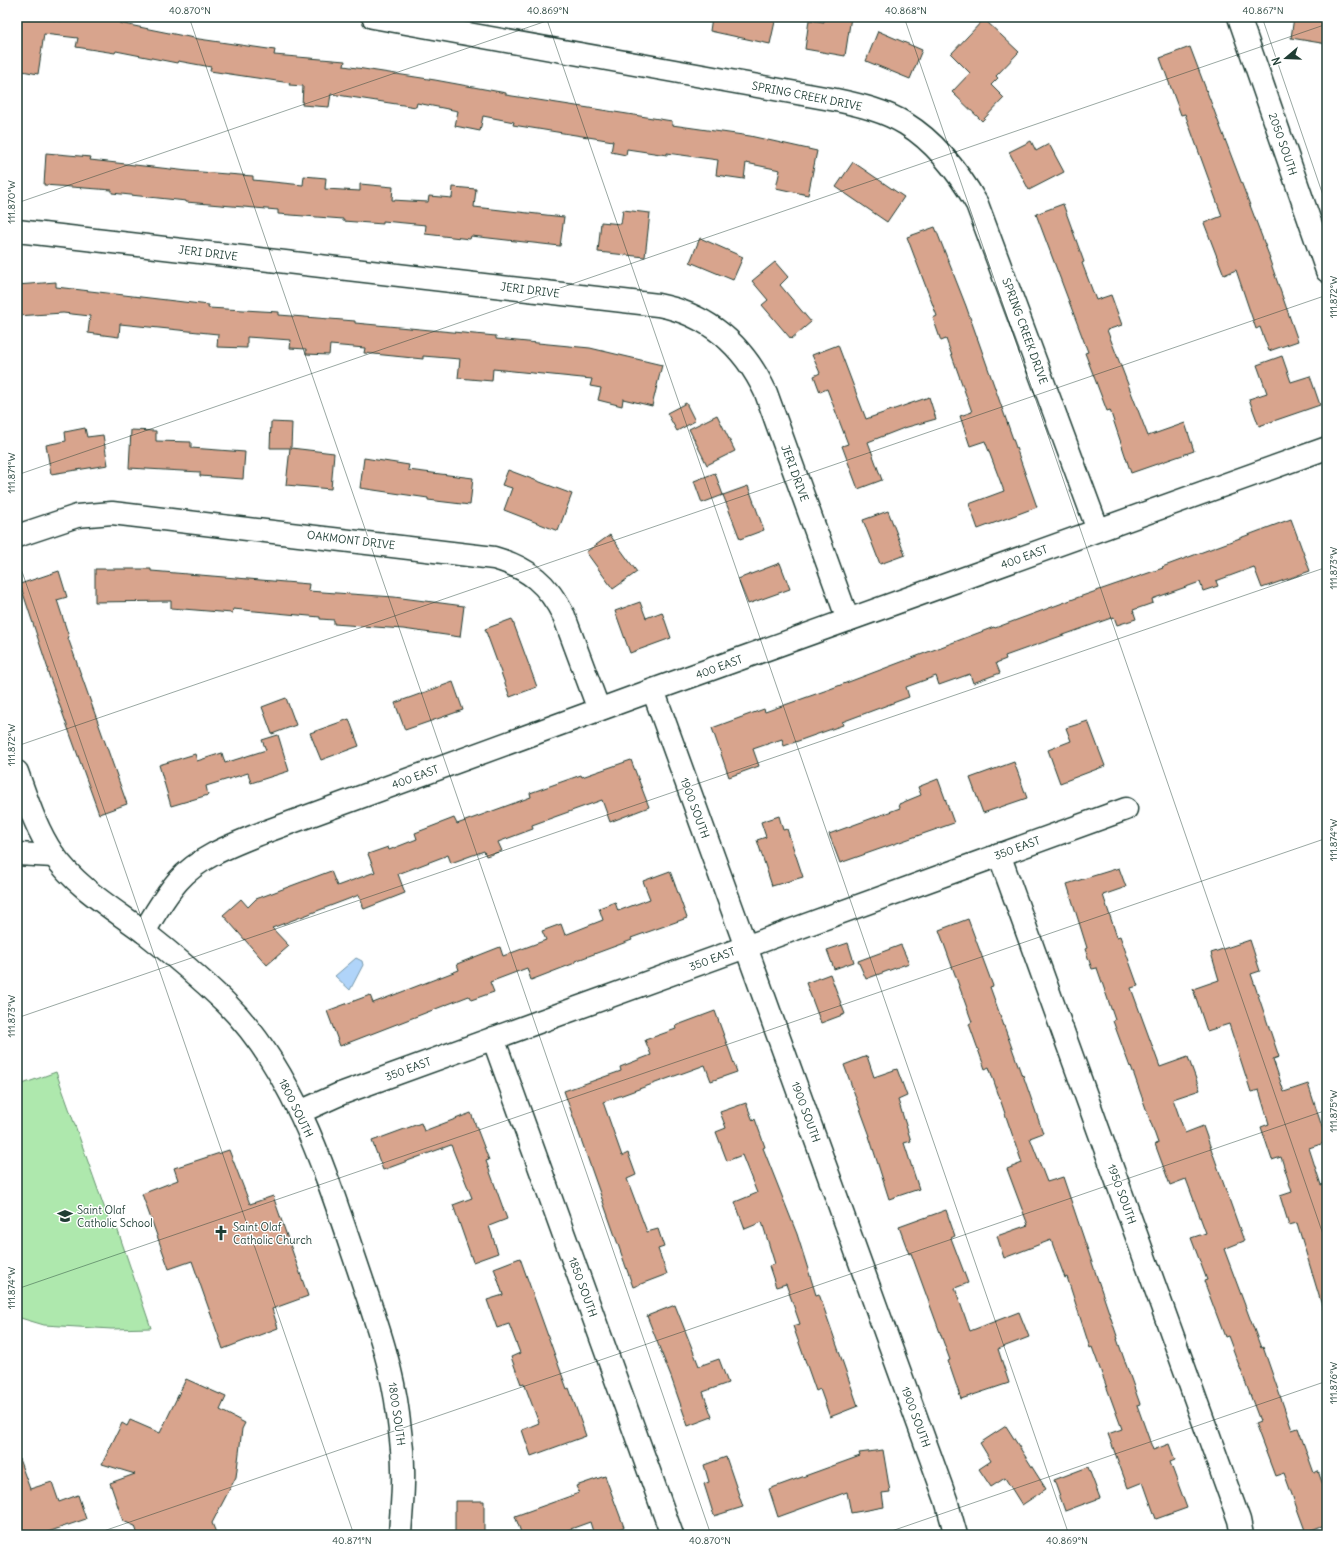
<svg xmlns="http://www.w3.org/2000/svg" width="1344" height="1552" viewBox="0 0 1344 1552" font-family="Delius,sans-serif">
  <rect width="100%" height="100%" fill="#fff"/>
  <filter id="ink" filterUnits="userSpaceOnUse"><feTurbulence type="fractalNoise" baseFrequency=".025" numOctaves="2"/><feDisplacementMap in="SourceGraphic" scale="8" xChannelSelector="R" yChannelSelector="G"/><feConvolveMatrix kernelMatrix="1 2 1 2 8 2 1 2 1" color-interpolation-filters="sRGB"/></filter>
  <g filter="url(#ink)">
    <path fill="#aee8ad" stroke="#669270" d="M 56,1072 L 112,1229 L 117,1228 L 151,1328 L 112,1329 L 44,1325 L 17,1317 L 17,1086 Z"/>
    <path fill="#b0d4f9" stroke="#7698aa" d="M 356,958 L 362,961 L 363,965 L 350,990 L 335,976 Z"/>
    <path fill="#d8a48d" stroke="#1f3d34" d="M 17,17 L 37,17 L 61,21 L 61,17 L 96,17 L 120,20 L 119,23 L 199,39 L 275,50 L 274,55 L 345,61 L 344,66 L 435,80 L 506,93 L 506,95 L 672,121 L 672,125 L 750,136 L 817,151 L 808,195 L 776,188 L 780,170 L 746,163 L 744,179 L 716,175 L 718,160 L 667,153 L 667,155 L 627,149 L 626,155 L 611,152 L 613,141 L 513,125 L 514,122 L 483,116 L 480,131 L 455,126 L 458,111 L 417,103 L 416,107 L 331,94 L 329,107 L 302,105 L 303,86 L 289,85 L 290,83 L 210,71 L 211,67 L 178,61 L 177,63 L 116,51 L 115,53 L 76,47 L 78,38 L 44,34 L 38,74 L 17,70 Z
      M 712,17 L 776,17 L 770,44 L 710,31 Z
      M 824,17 L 851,17 L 845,56 L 805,49 L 809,20 L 824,22 Z
      M 1294,17 L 1327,17 L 1327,44 L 1291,38 Z
      M 984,19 L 1019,52 L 996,76 L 998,78 L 991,85 L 1004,98 L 982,121 L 952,92 L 970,73 L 951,54 Z
      M 878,31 L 922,50 L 910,79 L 866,61 Z
      M 1190,47 L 1270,258 L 1269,258 L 1298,341 L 1269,351 L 1260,327 L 1256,329 L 1236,270 L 1224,275 L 1204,223 L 1222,216 L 1185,114 L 1181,115 L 1160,58 Z
      M 1031,141 L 1036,151 L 1049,144 L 1064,172 L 1029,190 L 1009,152 Z
      M 46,153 L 91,157 L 90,160 L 188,171 L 253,176 L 253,180 L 303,185 L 304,176 L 326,178 L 325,189 L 360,191 L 360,184 L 393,187 L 392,200 L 428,202 L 429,196 L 452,198 L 453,187 L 476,189 L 474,207 L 564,217 L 560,246 L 471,236 L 470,239 L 425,234 L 426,225 L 383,221 L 383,224 L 343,221 L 343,219 L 278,214 L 278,210 L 186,202 L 186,201 L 112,193 L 112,190 L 44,185 Z
      M 853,162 L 904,197 L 887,222 L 836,187 Z
      M 1063,204 L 1084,262 L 1082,263 L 1096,300 L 1111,295 L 1122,325 L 1107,330 L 1148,436 L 1185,423 L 1194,451 L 1131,473 L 1110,410 L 1107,411 L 1085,353 L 1088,352 L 1036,214 Z
      M 623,210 L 650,213 L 645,257 L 598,252 L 601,222 L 621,224 Z
      M 935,227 L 966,306 L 1037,507 L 978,529 L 969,504 L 1004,491 L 985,441 L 970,446 L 960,416 L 972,412 L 946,339 L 941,341 L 933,318 L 937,316 L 907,237 Z
      M 700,238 L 743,257 L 733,280 L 690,262 Z
      M 775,262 L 788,277 L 780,285 L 811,322 L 791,339 L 762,305 L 768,300 L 752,281 Z
      M 56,282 L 56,287 L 209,305 L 208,308 L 279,312 L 279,315 L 355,321 L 355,323 L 496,336 L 496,339 L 590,348 L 662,365 L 652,406 L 623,399 L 622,406 L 598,400 L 601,388 L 590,386 L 592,379 L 493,369 L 492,381 L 458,378 L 460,359 L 423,356 L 423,359 L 364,353 L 365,348 L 330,345 L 329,355 L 306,354 L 306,349 L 290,348 L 291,340 L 247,337 L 247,348 L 217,347 L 218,334 L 120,324 L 119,337 L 88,333 L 90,316 L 63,313 L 17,316 L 17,285 Z
      M 838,345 L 866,419 L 929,397 L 936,419 L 904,428 L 868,442 L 882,480 L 858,489 L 842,446 L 848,444 L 827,389 L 820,392 L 814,376 L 820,373 L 812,355 Z
      M 1282,356 L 1291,382 L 1310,376 L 1320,405 L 1259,426 L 1249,399 L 1267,393 L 1257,365 Z
      M 686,403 L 695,421 L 677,431 L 667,413 Z
      M 717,415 L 735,451 L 707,465 L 689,429 Z
      M 271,422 L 292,423 L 291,448 L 334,453 L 331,489 L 286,485 L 290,448 L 270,448 Z
      M 85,428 L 87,437 L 103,435 L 108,465 L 51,474 L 46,445 L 66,441 L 65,432 Z
      M 131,430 L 156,431 L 156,441 L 191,442 L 191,448 L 245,452 L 243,479 L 200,476 L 200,472 L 129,468 Z
      M 364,458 L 409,465 L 408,470 L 473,478 L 470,505 L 428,500 L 428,498 L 360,488 Z
      M 508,470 L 572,494 L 558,531 L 504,510 L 512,488 L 502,485 Z
      M 715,473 L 723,495 L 702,503 L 694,481 Z
      M 748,486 L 764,530 L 740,539 L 723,495 Z
      M 888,511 L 905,555 L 880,564 L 863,520 Z
      M 1291,519 L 1310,571 L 1262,588 L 1254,567 L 1216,581 L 1218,586 L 1203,591 L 1200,582 L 1152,599 L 1153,603 L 1133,610 L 1136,619 L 1117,625 L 1114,617 L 1005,656 L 1006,659 L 996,663 L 1000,673 L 973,683 L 970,674 L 939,685 L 936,676 L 906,687 L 909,697 L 842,722 L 843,725 L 784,746 L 782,739 L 753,749 L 759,766 L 729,777 L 712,728 L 764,709 L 765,712 L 830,689 L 994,627 L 995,628 L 1079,597 L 1163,568 L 1162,567 Z
      M 610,535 L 637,572 L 613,589 L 586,552 Z
      M 780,563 L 790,589 L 748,604 L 738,579 Z
      M 95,569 L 151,569 L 151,571 L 309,584 L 308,591 L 394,597 L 464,606 L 460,637 L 403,629 L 334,624 L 334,620 L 320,619 L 320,617 L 233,609 L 232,613 L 171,608 L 171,601 L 95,602 Z
      M 59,571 L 67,597 L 57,600 L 69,637 L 68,638 L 127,804 L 99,814 L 47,670 L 48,669 L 20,584 Z
      M 640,602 L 646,618 L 662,612 L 671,638 L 630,653 L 615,611 Z
      M 512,619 L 537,687 L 510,697 L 485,629 Z
      M 453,682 L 463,710 L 405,730 L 395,703 Z
      M 286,698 L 296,725 L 272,734 L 262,707 Z
      M 349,719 L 359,746 L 321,760 L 310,733 Z
      M 1088,721 L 1105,766 L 1060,783 L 1048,750 L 1071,741 L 1066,728 Z
      M 278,735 L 289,771 L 251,783 L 248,773 L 206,786 L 208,795 L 171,806 L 159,765 L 195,754 L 197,761 L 222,753 L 225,763 L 266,750 L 262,740 Z
      M 631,760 L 649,807 L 610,822 L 602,800 L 532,825 L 533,829 L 498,842 L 502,851 L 486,856 L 484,851 L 451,863 L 448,855 L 398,874 L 405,893 L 364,909 L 359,895 L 272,928 L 289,946 L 267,965 L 223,915 L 241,899 L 248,907 L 256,899 L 331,871 L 337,886 L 375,872 L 368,854 L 388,847 L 389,850 L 417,839 L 415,833 L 454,818 L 457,824 L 531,797 L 530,793 L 581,775 L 582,777 Z
      M 1014,762 L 1027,798 L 983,813 L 970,778 Z
      M 938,779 L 954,823 L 840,863 L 829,834 L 900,808 L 899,804 L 921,795 L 918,787 Z
      M 779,816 L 783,830 L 787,829 L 803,877 L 772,886 L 757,840 L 766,837 L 761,822 Z
      M 1119,868 L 1126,887 L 1103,895 L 1117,937 L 1120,936 L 1138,986 L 1131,988 L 1160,1067 L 1188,1057 L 1200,1090 L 1173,1099 L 1185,1133 L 1203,1126 L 1244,1241 L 1224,1249 L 1261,1348 L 1263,1347 L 1292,1430 L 1298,1428 L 1314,1473 L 1318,1471 L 1327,1496 L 1327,1525 L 1306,1533 L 1284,1473 L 1275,1476 L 1255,1423 L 1260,1421 L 1228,1336 L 1225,1337 L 1204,1281 L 1207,1280 L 1191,1238 L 1206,1233 L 1186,1179 L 1170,1185 L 1155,1144 L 1158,1143 L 1131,1066 L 1130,1067 L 1113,1021 L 1115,1020 L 1097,968 L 1092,969 L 1085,949 L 1087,948 L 1067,884 Z
      M 670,871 L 687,918 L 631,938 L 632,940 L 575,961 L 575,963 L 531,980 L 527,968 L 490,982 L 494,992 L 471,1000 L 469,996 L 340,1046 L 327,1011 L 370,995 L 373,1003 L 459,970 L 457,964 L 500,947 L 503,956 L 546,940 L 542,931 L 561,924 L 565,935 L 603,920 L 599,908 L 615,902 L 618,911 L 650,899 L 643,881 Z
      M 968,919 L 993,986 L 990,987 L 1022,1076 L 1023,1075 L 1043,1133 L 1030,1138 L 1047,1182 L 1063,1177 L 1118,1339 L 1117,1339 L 1140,1404 L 1137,1405 L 1153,1450 L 1169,1444 L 1175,1460 L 1170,1462 L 1187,1508 L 1156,1519 L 1143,1482 L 1128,1488 L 1108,1434 L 1122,1429 L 1092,1347 L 1090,1348 L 1067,1277 L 1065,1278 L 1051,1240 L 1004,1258 L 997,1236 L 1028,1225 L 1007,1169 L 1022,1163 L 989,1067 L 985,1069 L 969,1024 L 972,1022 L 939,930 Z
      M 1250,940 L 1260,971 L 1251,974 L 1279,1057 L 1273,1059 L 1284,1092 L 1308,1084 L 1327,1142 L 1309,1148 L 1321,1185 L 1327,1183 L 1327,1308 L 1323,1309 L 1297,1223 L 1289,1225 L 1280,1196 L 1292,1192 L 1281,1157 L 1272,1160 L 1261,1127 L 1269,1124 L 1259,1090 L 1251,1092 L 1229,1024 L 1207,1031 L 1193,989 L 1219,980 L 1211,953 Z
      M 848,943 L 854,962 L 834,969 L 827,950 Z
      M 901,945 L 909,963 L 866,979 L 858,961 Z
      M 830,974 L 845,1014 L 821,1023 L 806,983 Z
      M 715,1011 L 737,1072 L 711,1081 L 705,1065 L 603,1102 L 622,1156 L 628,1153 L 636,1175 L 627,1179 L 647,1232 L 658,1229 L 664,1247 L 658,1249 L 667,1274 L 633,1287 L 564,1091 L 621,1071 L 620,1067 L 651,1055 L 645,1040 L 676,1029 L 675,1026 Z
      M 867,1056 L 874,1077 L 897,1069 L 907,1096 L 898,1100 L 911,1141 L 904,1143 L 919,1189 L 889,1199 L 869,1136 L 870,1136 L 844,1065 Z
      M 746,1103 L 753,1121 L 755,1119 L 765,1147 L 763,1148 L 797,1234 L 816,1295 L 819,1294 L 858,1406 L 830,1417 L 820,1389 L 816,1391 L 793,1326 L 800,1324 L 786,1284 L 776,1287 L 769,1266 L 775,1264 L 762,1222 L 745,1229 L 735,1202 L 757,1193 L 742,1155 L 727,1161 L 716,1132 L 726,1128 L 720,1112 Z
      M 471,1113 L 489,1160 L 486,1161 L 507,1219 L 489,1226 L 498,1253 L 473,1262 L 453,1205 L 472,1198 L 451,1145 L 383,1170 L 372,1141 L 421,1123 L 424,1131 Z
      M 229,1150 L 250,1204 L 273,1196 L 308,1296 L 272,1309 L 278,1328 L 223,1349 L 192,1261 L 169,1269 L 142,1194 L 178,1180 L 174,1168 Z
      M 946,1210 L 955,1236 L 951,1238 L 968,1283 L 955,1288 L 970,1331 L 1019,1312 L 1029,1337 L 998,1349 L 1009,1383 L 961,1399 L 948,1361 L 950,1360 L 911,1253 L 909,1254 L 899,1227 Z
      M 520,1258 L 567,1389 L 569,1388 L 586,1436 L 531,1456 L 522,1430 L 539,1423 L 524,1383 L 521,1384 L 511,1357 L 520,1353 L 509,1324 L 497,1328 L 487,1300 L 503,1295 L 494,1268 Z
      M 675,1305 L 699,1366 L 719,1359 L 728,1383 L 703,1392 L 712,1417 L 688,1426 L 671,1377 L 647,1316 Z
      M 186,1379 L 226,1397 L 220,1410 L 245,1423 L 242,1429 L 236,1477 L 212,1523 L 217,1535 L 138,1535 L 135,1526 L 123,1521 L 110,1483 L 135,1474 L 102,1464 L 122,1423 L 127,1426 L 130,1420 L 160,1433 Z
      M 1006,1426 L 1046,1489 L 1022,1505 L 1005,1478 L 991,1487 L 979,1469 L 991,1461 L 980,1443 Z
      M 883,1450 L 890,1492 L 882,1493 L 884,1507 L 851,1513 L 847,1492 L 778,1517 L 769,1489 L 860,1456 L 859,1453 Z
      M 726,1457 L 743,1507 L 714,1516 L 704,1484 L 709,1482 L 704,1465 Z
      M 17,1459 L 19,1459 L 30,1489 L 52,1482 L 59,1502 L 78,1495 L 86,1519 L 39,1535 L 17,1535 Z
      M 1088,1467 L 1100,1498 L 1065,1511 L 1054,1480 Z
      M 605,1476 L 624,1527 L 603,1535 L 594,1535 L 590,1522 L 554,1535 L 522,1535 L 515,1516 L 579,1493 L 576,1486 Z
      M 455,1501 L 484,1501 L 484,1535 L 455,1535 Z"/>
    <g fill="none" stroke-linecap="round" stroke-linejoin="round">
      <g stroke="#1f3d34" stroke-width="25">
        <path id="street" d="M 373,17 L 836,100 C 860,105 885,111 906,124 C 937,143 959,173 977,204 L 1098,530
          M 1239,17 L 1327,271
          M 17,231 L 658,305 C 710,315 744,346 766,393 L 848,620
          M 17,536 L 77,516 L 112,513 L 494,558 C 529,568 548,584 564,616 L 599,710
          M 653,690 L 946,1500 L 956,1535
          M 17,854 L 54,856
          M 999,854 L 1239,1520 L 1242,1535
          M 144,932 C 154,915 164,897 178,881 C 199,857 232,845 262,833 L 653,690 L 1327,448
          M 493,1038 L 672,1535
          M 300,1112 L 340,1094 L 1126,809"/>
      </g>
      <g stroke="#1f3d34" stroke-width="25">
        <path id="secondary" d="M 17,772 C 27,800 36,829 53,854 C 76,887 112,908 144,932 C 172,954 200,978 225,1002 C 296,1072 327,1177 358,1268 C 374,1316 392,1364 398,1414 C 400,1432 403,1450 403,1468 C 404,1490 401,1513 400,1535"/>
      </g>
      <use href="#street" stroke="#fff" stroke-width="22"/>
      <use href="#secondary" stroke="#fff" stroke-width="22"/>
    </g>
  </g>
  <path fill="none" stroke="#1f3d34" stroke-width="1" stroke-opacity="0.45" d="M 189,17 L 711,1535M 546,17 L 1069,1535M 904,17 L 1327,1246M 1262,17 L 1327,207M 17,203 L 558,17M 17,475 L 1327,24M 17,557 L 354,1535M 17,746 L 1327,295M 17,1018 L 1327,567M 17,1289 L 1327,838M 92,1535 L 1327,1110M 880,1535 L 1327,1381"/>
  <defs>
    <g id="school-bare" transform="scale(1.2)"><path d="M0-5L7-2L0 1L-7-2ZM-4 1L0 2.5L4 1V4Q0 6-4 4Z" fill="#1f3d34" stroke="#fff" stroke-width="2.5" paint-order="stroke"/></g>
    <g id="church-bare" transform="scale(1.2)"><path d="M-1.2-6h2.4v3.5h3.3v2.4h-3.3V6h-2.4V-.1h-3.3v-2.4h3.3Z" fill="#1f3d34" stroke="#fff" stroke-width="2.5" paint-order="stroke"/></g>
  </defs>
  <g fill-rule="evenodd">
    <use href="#school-bare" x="65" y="1216"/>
    <use href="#church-bare" x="221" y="1233"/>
  </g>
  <g text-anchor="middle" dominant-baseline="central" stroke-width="3" stroke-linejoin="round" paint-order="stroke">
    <g font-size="11" fill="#1f3d34" stroke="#fff">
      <text transform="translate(807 96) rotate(11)">SPRING CREEK DRIVE</text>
      <text transform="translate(1283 144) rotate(71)">2050 SOUTH</text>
      <text transform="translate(208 253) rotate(7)">JERI DRIVE</text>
      <text transform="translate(530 290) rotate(7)">JERI DRIVE</text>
      <text transform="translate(1025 331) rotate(70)">SPRING CREEK DRIVE</text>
      <text transform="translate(795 473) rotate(70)">JERI DRIVE</text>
      <text transform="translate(351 540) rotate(7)">OAKMONT DRIVE</text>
      <text transform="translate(1024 557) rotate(-20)">400 EAST</text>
      <text transform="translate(719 667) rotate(-20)">400 EAST</text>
      <text transform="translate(415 777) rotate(-20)">400 EAST</text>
      <text transform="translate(695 808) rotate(70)">1900 SOUTH</text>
      <text transform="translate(1017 848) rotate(-20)">350 EAST</text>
      <text transform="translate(712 959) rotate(-20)">350 EAST</text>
      <text transform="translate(408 1069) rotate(-20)">350 EAST</text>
      <text transform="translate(296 1108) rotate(64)">1800 SOUTH</text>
      <text transform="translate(806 1112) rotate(70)">1900 SOUTH</text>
      <text transform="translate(1122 1194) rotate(70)">1950 SOUTH</text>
      <text transform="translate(583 1287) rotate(70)">1850 SOUTH</text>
      <text transform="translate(397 1414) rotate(82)">1800 SOUTH</text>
      <text transform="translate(916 1417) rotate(70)">1900 SOUTH</text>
    </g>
    <g font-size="11" fill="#1f3d34" stroke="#fff" text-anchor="start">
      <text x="77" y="1210">Saint Olaf<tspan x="77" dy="13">Catholic School</tspan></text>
      <text x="233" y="1227">Saint Olaf<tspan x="233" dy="13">Catholic Church</tspan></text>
    </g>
  </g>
  <rect width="1344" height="1552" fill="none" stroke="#fff" stroke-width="44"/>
  <g transform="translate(1286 58) rotate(251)" stroke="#ffffff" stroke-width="3" paint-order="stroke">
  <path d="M0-3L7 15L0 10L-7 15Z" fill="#1f3d34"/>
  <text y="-6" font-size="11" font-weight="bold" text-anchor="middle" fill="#1f3d34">N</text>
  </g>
  <rect x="22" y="22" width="1300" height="1508" fill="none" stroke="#1f3d34" stroke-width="1.5"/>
  <g font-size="10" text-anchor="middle" fill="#1f3d34">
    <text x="190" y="14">40.870°N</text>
    <text x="548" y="14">40.869°N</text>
    <text x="906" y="14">40.868°N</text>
    <text x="1263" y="14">40.867°N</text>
    <text transform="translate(11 202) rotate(-90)" y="4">111.870°W</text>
    <text transform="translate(1333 297) rotate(-90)" y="4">111.872°W</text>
    <text transform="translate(11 473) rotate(-90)" y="4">111.871°W</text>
    <text transform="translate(1333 568) rotate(-90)" y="4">111.873°W</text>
    <text transform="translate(11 745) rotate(-90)" y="4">111.872°W</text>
    <text transform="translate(1333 840) rotate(-90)" y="4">111.874°W</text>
    <text transform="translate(11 1016) rotate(-90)" y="4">111.873°W</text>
    <text transform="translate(1333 1111) rotate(-90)" y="4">111.875°W</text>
    <text transform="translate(11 1288) rotate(-90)" y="4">111.874°W</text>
    <text transform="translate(1333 1383) rotate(-90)" y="4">111.876°W</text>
    <text x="352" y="1544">40.871°N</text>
    <text x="710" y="1544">40.870°N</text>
    <text x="1067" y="1544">40.869°N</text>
  </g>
</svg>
